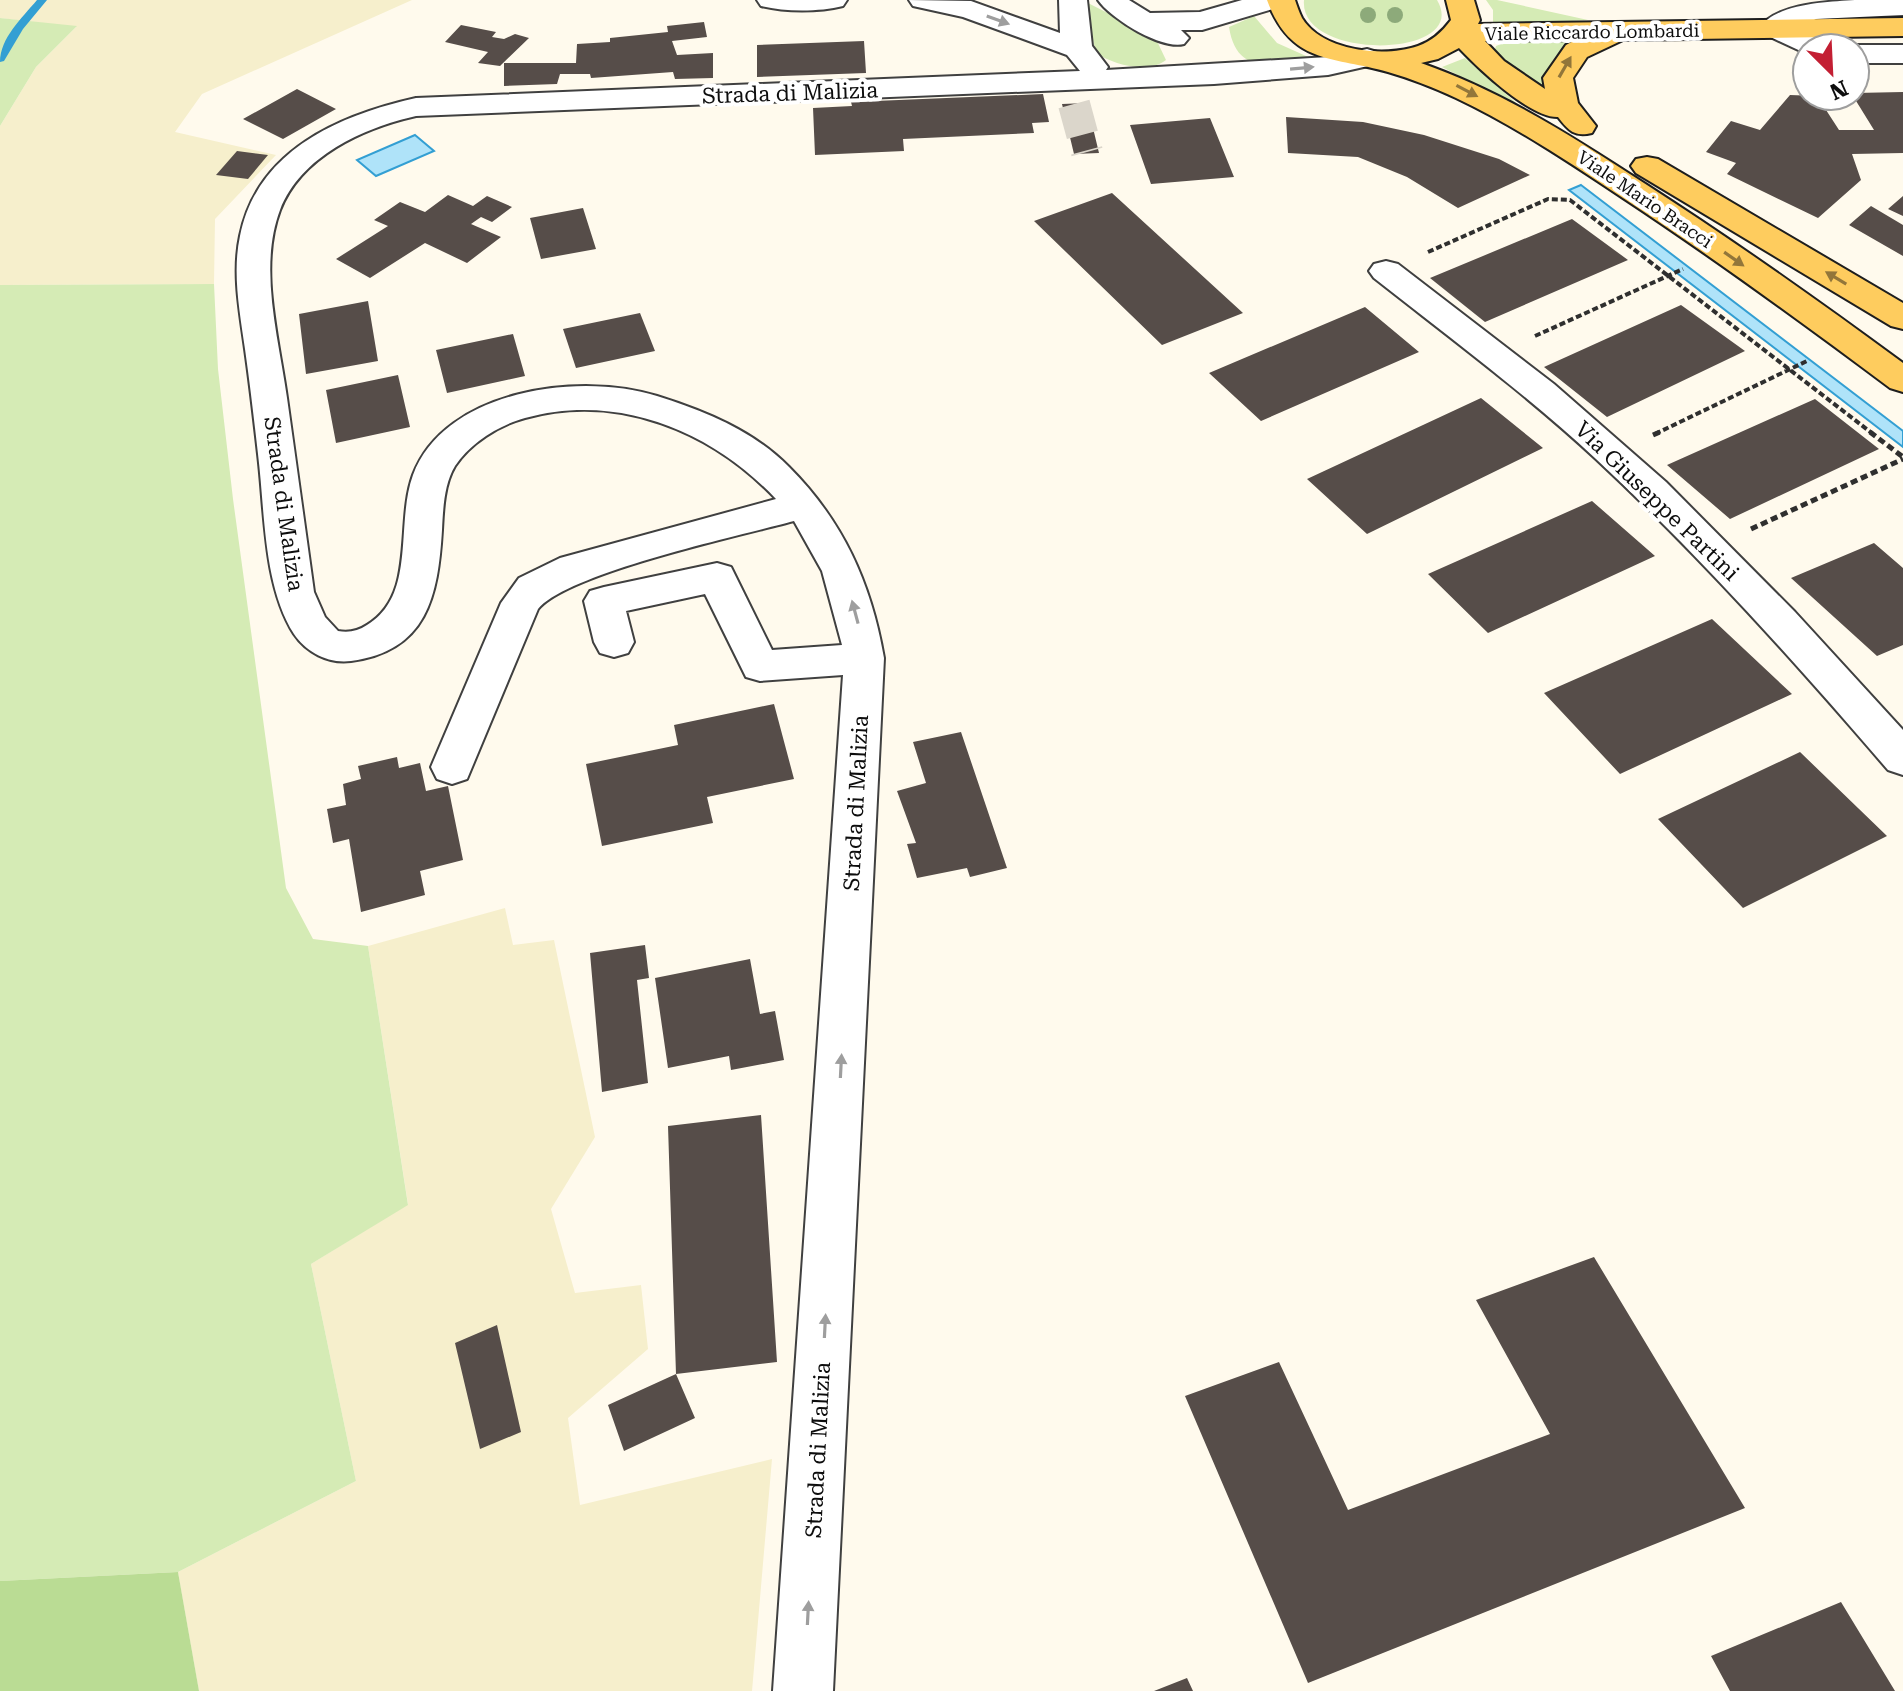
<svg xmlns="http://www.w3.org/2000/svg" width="1903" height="1691" viewBox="0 0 1903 1691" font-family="'Roboto Serif',serif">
  <rect width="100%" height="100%" fill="#fffaed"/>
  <path fill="#f6efcc" d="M 0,0 L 412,0 L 202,94 L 175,132 L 276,155 L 215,219 L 214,284 L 0,285 L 0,126 L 36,67 L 76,27 L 0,18 Z
    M 505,908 L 513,945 L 554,940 L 595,1137 L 551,1209 L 575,1293 L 641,1285 L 648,1349 L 568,1418 L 580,1505 L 772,1459 L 752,1691 L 199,1691 L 178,1572 L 356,1481 L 311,1264 L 408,1204 L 368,946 Z"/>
  <path fill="#d5ebb5" d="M 1304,0 L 1437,0 C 1472,59 1298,62 1304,0 Z
    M 1486,0 L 1497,0 L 1588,20 L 1493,26 L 1493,10 Z
    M 1084,1 L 1155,37 L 1166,60 C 1148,74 1114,65 1096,53 Z
    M 1254,16 L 1277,43 L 1315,60 C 1276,64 1237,78 1229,27 Z
    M 0,18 L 77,26 L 36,67 L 0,126 Z
    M 1576,38 C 1555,53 1543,68 1545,94 L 1494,52 L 1496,46 L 1501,44 Z
    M 1465,58 L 1522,108 L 1442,67 Z
    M 214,284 L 218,369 L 233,499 L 286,888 L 313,939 L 368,946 L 408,1205 L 311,1264 L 356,1481 L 178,1572 L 0,1581 L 0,285 Z"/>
  <path fill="#badc94" d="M 178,1572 L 199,1691 L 0,1691 L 0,1581 Z"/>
  <path fill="#afe3f9" stroke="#339fd3" stroke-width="2" d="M 415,135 L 434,151 L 376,176 L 357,160 Z
    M 1581,185 L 1903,431 L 1903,447 L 1569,190 Z"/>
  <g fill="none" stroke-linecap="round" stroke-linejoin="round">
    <path fill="#339fd3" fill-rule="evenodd" d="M 37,0 L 47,0 L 23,29 L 4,61 L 0,62 C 0,38 22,18 37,0 Z"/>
  </g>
  <path fill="#564d49" d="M 704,22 L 707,37 L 672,41 L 677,55 L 713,53 L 713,78 L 675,79 L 673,72 L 591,78 L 590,74 L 560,74 L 557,84 L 504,86 L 504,63 L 576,63 L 577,44 L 610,42 L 610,38 L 668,32 L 667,26 Z
    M 461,25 L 496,32 L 492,37 L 504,39 L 515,34 L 529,38 L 500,66 L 478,63 L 488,52 L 445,42 Z
    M 864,41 L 866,73 L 757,77 L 757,45 Z
    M 297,89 L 336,109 L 283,139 L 243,119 Z
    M 1903,92 L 1903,153 L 1852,154 L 1861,180 L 1818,218 L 1727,174 L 1736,163 L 1706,152 L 1731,121 L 1760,130 L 1790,95 L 1817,96 L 1839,130 L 1874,130 L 1853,96 L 1855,93 Z
    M 1043,94 L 1049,122 L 1032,123 L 1034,133 L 903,139 L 904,151 L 815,155 L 813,108 L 852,106 L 851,102 Z
    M 1087,103 L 1099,153 L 1074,154 L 1062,104 Z
    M 1286,117 L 1363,122 L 1424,135 L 1499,159 L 1530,175 L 1458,208 L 1407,177 L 1358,157 L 1288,153 Z
    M 1210,118 L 1234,177 L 1151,184 L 1130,125 Z
    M 237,151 L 268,155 L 248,179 L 216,175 Z
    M 1112,193 L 1243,313 L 1162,345 L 1034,221 Z
    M 448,195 L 473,206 L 487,196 L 512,207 L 492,222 L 481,217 L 471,224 L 501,237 L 467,263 L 425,243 L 370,278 L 336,259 L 388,226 L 374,220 L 400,202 L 425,212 Z
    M 1903,196 L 1903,216 L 1888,209 Z
    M 1871,206 L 1903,225 L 1903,256 L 1849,225 Z
    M 583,208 L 596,249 L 541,259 L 530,218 Z
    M 1572,219 L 1628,260 L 1485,322 L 1430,278 Z
    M 368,301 L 378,361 L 306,374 L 299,314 Z
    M 1681,305 L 1745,351 L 1607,417 L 1544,367 Z
    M 1365,307 L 1419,352 L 1261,421 L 1209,373 Z
    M 640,313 L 655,351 L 576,368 L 563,329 Z
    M 513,334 L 525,376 L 447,393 L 436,350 Z
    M 398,375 L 410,427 L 336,443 L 326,390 Z
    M 1481,398 L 1543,448 L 1367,534 L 1307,479 Z
    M 1815,399 L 1879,449 L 1730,519 L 1667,465 Z
    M 1592,501 L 1655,556 L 1488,633 L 1428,574 Z
    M 1874,543 L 1903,568 L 1903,645 L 1877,656 L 1791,578 Z
    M 1712,619 L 1792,694 L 1620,774 L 1544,693 Z
    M 774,704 L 794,779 L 707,797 L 713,823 L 602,846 L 586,764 L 678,745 L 674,725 Z
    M 961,732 L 1007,868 L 970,877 L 967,868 L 917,878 L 907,844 L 916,843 L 897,791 L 926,783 L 913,742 Z
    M 1800,752 L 1887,836 L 1743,908 L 1658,819 Z
    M 397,757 L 399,768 L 420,763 L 426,791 L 448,786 L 463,860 L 420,871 L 425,895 L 361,912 L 349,839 L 333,843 L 327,809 L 346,805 L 343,784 L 361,779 L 358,766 Z
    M 645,945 L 649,978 L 637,980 L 648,1083 L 602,1092 L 590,953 Z
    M 750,959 L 760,1014 L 775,1011 L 784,1060 L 731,1070 L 729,1056 L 668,1068 L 655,978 Z
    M 761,1115 L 777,1362 L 676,1374 L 668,1126 Z
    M 1594,1257 L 1745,1508 L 1308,1683 L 1185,1396 L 1279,1362 L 1348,1510 L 1550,1434 L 1476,1300 Z
    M 497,1325 L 521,1432 L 480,1449 L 455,1343 Z
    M 676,1374 L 695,1418 L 624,1451 L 608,1405 Z
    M 1841,1602 L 1895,1691 L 1730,1691 L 1711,1656 Z
    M 1187,1678 L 1193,1691 L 1154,1691 Z"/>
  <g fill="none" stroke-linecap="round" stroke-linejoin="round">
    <path stroke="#dbd6cb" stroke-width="32" stroke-dasharray="32 16" stroke-linecap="butt" d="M 1074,104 L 1087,152"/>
    <g stroke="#404040" stroke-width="4">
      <path id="minor" d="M 757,0 L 847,0 L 843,6 C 819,12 785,12 761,6 Z
        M 909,0 L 971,1 L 1060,33 L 1059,0 L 1087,0 L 1092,46 L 1108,67 L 1106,70 L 1328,57 L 1367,49 L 1377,52 L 1382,58 L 1377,64 L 1328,75 L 1214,84 L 416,116 C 363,128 301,156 280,210 C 258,268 279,339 287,398 C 296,462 305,527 314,592 L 325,617 L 338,631 C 349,633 358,631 367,625 C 417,595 395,524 413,475 C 445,389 581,372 657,396 C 705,411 754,431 789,467 C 843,521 871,583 884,658 L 833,1691 L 773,1691 L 843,675 L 760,681 L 746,677 L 705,594 L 626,611 L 634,642 L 628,653 L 614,657 L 600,653 L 594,642 L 584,601 L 590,591 L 604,587 L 717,563 L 731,567 L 772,650 L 842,645 L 822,571 L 794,521 C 742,535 567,573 538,609 L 467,779 L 452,784 L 437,779 L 431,767 L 501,603 L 519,578 L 560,558 L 776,499 C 712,431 618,392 525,418 C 499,425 470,443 455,466 C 444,484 443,510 442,530 C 438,596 427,651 351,661 C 328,664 306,652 294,634 C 263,585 265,511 258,454 C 254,419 250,384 245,349 C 240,313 232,273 240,236 C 257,150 340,115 416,98 L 1080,71 L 1067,55 L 963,17 L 913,6 Z
        M 1098,0 L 1129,0 L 1150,13 L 1200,12 L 1242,0 L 1287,0 L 1283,6 L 1202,30 L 1181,30 L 1189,38 L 1184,44 C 1162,50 1111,19 1098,0 Z
        M 1855,0 L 1903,0 L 1903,15 L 1816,19 L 1798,28 L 1829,42 L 1834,48 L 1807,48 L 1807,54 L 1764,34 L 1759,28 C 1777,3 1827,2 1855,0 Z
        M 1855,45 L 1903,45 L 1903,63 L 1855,63 L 1855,48 L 1844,48 Z
        M 1386,261 L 1398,264 L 1554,384 L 1666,482 L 1795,612 L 1903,730 L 1903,775 L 1888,770 C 1795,662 1700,556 1596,459 C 1526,394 1449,337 1374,278 L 1369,271 L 1374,264 Z"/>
    </g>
    <g stroke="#1e1e1e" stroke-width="4">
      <path id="major" d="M 1267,0 L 1295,0 C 1297,6 1299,12 1302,18 C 1322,51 1384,58 1418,46 C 1432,41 1442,32 1451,20 L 1446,0 L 1474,0 L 1480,20 L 1478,24 L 1903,18 L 1903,36 L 1623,40 L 1587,57 L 1573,78 L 1578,103 L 1596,126 L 1592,133 C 1574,137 1569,131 1558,117 C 1530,118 1478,68 1459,48 L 1438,59 L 1421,63 C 1502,91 1575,138 1647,185 C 1734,241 1819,301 1903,363 L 1903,392 L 1890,388 C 1803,323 1714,258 1623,198 C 1569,162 1515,126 1456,98 C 1435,88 1412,79 1388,72 C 1332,56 1291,65 1267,0 ZM 1575,40 L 1566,45 L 1543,78 L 1545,89 L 1504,61 L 1485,41 Z
        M 1647,157 L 1658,159 L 1903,303 L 1903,329 L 1891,326 L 1636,173 L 1631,166 L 1636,159 Z"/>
    </g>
    <path stroke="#2f2f2f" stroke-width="4" stroke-dasharray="6 3" stroke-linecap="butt" d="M 1428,252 L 1548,199 L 1570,200 L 1873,434
      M 1535,336 L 1683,269
      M 1655,434 L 1809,360"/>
    <path stroke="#2f2f2f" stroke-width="5" stroke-dasharray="7 4" stroke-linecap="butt" d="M 1870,432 L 1903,457
      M 1653,435 L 1660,432
      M 1751,529 L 1903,459"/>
    <use href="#minor" fill="#fff" fill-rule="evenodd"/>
    <use href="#major" fill="#fecc5e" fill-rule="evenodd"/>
  </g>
  <g fill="#8daa7a">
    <circle cx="1368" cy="15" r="8"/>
    <circle cx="1395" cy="15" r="8"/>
  </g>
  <defs><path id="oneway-solid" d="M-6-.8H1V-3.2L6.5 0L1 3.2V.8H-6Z" transform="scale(2)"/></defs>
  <g fill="#9e9e9e">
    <use href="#oneway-solid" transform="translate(998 20) rotate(20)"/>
    <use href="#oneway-solid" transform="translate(1302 68) rotate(-5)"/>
    <use href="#oneway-solid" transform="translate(855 612) rotate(-105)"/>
    <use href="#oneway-solid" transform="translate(841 1066) rotate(-87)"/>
    <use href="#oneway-solid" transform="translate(825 1326) rotate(-87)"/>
    <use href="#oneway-solid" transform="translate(808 1613) rotate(-87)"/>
  </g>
  <g fill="#92763a">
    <use href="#oneway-solid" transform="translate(1565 67) rotate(-60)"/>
    <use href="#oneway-solid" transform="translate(1467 91) rotate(28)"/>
    <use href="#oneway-solid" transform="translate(1734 259) rotate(35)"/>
    <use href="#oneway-solid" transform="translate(1836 278) rotate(-149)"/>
  </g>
  <g text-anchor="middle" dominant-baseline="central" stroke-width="8" stroke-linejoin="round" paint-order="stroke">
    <g font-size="18" fill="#0d0d0d" stroke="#fff">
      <text transform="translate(1592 32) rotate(-1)">Viale Riccardo Lombardi</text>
      <text transform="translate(1645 199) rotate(34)">Viale Mario Bracci</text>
    </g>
    <g font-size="22" fill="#0d0d0d" stroke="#fff">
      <text transform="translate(790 93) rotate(-2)">Strada di Malizia</text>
      <text transform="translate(1657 501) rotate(44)">Via Giuseppe Partini</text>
      <text transform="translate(284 504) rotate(82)">Strada di Malizia</text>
      <text transform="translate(856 803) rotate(-87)">Strada di Malizia</text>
      <text transform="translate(818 1450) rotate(-87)">Strada di Malizia</text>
    </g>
  </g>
  <g transform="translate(1831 72) rotate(156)"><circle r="38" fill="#ffffff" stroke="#9e9e9e" stroke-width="2"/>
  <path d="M0-6L14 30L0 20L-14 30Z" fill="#c31f33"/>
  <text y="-12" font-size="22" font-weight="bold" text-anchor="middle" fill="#0d0d0d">N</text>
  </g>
</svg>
